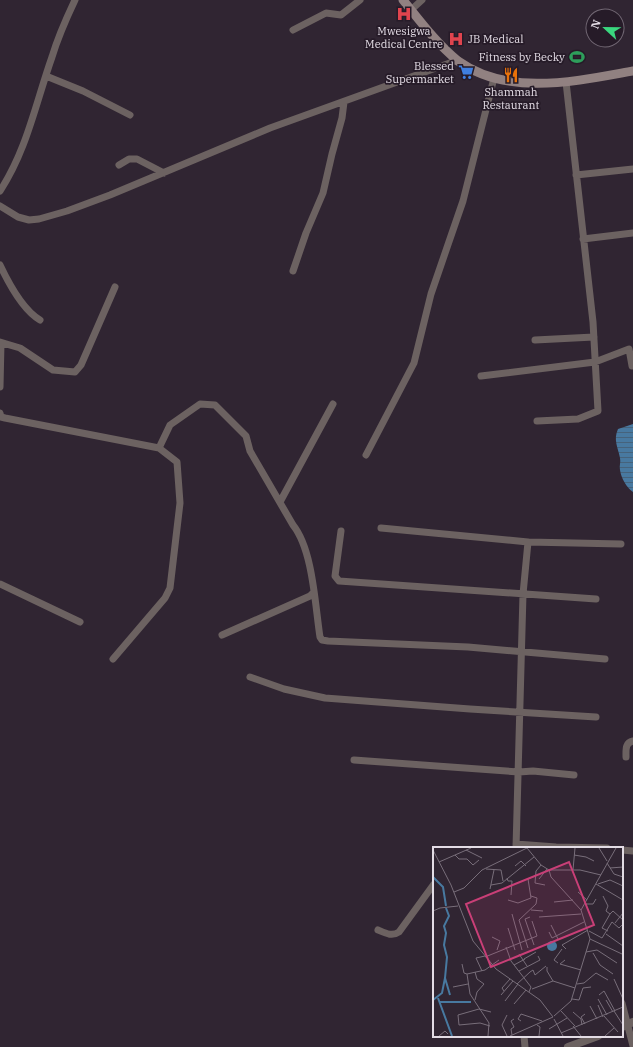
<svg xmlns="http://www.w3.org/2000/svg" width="633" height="1047" viewBox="0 0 633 1047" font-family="'IBM Plex Serif',serif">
  <defs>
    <pattern id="water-rules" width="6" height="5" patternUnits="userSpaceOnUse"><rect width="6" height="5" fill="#4879a0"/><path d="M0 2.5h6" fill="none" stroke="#46637c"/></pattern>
  </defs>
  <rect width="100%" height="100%" fill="#302532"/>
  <path fill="url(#water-rules)" d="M 633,424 L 633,492 C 627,488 621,478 620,470 C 619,466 621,462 620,458 C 618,447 613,440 618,429 Z"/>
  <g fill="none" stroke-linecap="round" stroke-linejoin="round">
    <path stroke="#6c6261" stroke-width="7" d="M 411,10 L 422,0
      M 293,30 L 326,13 L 341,15 L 360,0
      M 46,76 L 83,91 L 130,115
      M 119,165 L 129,159 L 137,159 L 164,173
      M 576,175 L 633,169
      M 0,191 C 27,150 36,102 52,57 C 58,37 66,19 75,0
      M 0,206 L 18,217 L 29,220 L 39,219 L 67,211 L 110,195 L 270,128 L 458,60
      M 583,239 L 633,233
      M 0,265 C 8,282 23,310 40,320
      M 293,271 L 306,233 L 323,193 L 332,154 L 342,118 L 344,102
      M 535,340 L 594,337
      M 0,342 L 20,348 L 53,370 L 75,372 L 81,365 L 115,287
      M 481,376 L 595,362 L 629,349 L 632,366
      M 0,387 L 1,343
      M 0,413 L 1,417 L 5,418 L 159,448 L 177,462 L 180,503 L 170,588 L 165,598 L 113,659
      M 537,421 L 578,419 L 598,411 L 593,322 L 566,82
      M 159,448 L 170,425 L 200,404 L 215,405 L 246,436 L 250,451 L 293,525 C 313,550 315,605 320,637 L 322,640 L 328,641 L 468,647 L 605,659
      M 366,455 L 414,363 L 431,294 L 463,201 L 494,78
      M 280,502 L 333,404
      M 381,528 L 528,542 L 523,594 L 516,848
      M 341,531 L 335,576 L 339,581 L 596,599
      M 528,542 L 621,544
      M 0,584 L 80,622
      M 222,635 L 310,596 L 314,592
      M 250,677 L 284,689 L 325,698 L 470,709 L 596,717
      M 626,757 C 626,749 625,743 633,741
      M 354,760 L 519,772 L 533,771 L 574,775
      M 516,844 L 556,847 L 607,848
      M 622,850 L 633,851
      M 378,930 C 385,933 392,937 399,932 L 434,884
      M 622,1003 L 633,1046
      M 524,1036 L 525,1047"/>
    <path stroke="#6c6261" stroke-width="8" d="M 622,1027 L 633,1022
      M 568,1047 L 598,1036"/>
    <path stroke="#918181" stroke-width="9" d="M 403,0 C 420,21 437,44 458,61 C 508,97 577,81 633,71"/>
  </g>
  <defs>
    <g id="hospital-bare" transform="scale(1.2)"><path d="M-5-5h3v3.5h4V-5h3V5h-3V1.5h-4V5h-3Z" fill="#e0444e" stroke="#261b28" stroke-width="2.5" paint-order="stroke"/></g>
    <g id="stadium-bare" transform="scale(1.2)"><path d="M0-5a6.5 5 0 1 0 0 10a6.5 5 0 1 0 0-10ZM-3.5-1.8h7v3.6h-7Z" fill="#2e9e5b" stroke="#261b28" stroke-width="2.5" paint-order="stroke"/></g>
    <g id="supermarket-bare" transform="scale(1.2)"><path d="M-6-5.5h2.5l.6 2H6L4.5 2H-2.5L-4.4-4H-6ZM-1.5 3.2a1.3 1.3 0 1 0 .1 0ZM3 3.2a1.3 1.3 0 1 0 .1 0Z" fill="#3f7fe0" stroke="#261b28" stroke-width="2.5" paint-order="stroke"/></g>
    <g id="restaurant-bare" transform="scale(1.2)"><path d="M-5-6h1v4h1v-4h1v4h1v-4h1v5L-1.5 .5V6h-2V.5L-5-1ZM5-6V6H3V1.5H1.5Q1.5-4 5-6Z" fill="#e8710a" stroke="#261b28" stroke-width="2.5" paint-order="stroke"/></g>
  </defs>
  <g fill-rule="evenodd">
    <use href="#hospital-bare" x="404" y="14"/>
    <use href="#hospital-bare" x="456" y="39"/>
    <use href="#stadium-bare" x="577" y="57"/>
    <use href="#supermarket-bare" x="466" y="72"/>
    <use href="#restaurant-bare" x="511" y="75"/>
  </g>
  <g text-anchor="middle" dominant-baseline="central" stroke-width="3.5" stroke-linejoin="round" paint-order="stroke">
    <g font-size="11" fill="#e3dce5" stroke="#261b28">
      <text x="404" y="31">Mwesigwa<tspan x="404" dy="13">Medical Centre</tspan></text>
      <text x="468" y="39" text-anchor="start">JB Medical</text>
      <text x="565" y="57" text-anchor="end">Fitness by Becky</text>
      <text x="454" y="66" text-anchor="end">Blessed<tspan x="454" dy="13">Supermarket</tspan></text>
      <text x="511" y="92">Shammah<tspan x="511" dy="13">Restaurant</tspan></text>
    </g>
  </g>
  <g transform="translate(433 847)">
    <rect width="190" height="190" fill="#302532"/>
    <path d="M114 99a5 5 0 1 1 10 0a5 5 0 1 1-10 0Z" fill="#4879a0"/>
    <path fill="none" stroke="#4879a0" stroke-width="2" d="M 0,30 L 10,40 L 13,59M 12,131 L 17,148M 5,151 L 19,189M 0,153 L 9,146 L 12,131 L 14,110 L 11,98 L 13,86 L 11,79 L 16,69 L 13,61M 6,155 L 38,155"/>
    <path fill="none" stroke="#786e7a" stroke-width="1" d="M 94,1 L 108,18 L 116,23 L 147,23 L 168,28M 166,1 L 174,14M 0,3 L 18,38 L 40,94 L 63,122 L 107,153 L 120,170M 33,3 L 49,11M 22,8 L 26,12 L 34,12 L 40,18 L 46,13M 141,8 L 153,10 L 161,14M 6,15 L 38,1M 174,16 L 181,27 L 190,30M 108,18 L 103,24 L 102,36 L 112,38M 82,19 L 88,14 L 93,19M 177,21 L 190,20M 53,22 L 68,23 L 70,34M 116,23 L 118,30 L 148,63M 140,23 L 142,1M 74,31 L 75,34 L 79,34 L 78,48M 106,32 L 114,22M 163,37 L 190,53M 165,37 L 177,33 L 190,39M 58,38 L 69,36 L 101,10M 57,42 L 61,23M 21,45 L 31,41 L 49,23 L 94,1M 145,45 L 154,53M 170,49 L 175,59 L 173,64 L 177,67 L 180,64 L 190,73M 75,53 L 85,56 L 98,51 L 95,32 L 102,29M 121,55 L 140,53M 152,57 L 160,57 L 163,52M 98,63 L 110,64M 0,64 L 7,61 L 25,59M 79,67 L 89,103M 97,70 L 92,72 L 101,98M 106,70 L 148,67M 182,76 L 190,66M 118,78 L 125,92M 75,81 L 82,103M 156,84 L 169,91 L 179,75 L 186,81 L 190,77M 175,84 L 169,81 L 177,67M 116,85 L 119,91 L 151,75M 173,87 L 190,99M 59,90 L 67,94 L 64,103M 157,92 L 189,107M 73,100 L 78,114 L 98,140 L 96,145M 95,101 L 86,73 L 103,57 L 104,51 L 98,49M 133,102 L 129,98 L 155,83M 153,105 L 164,103 L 184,116M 160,106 L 167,118 L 180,127M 86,107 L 94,119M 52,110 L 104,89 L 99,74M 91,112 L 103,105M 132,113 L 127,117 L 148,123M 125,116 L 121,113 L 129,102M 29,117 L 31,126 L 34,127M 81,118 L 92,112M 114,120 L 114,124 L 120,134 L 142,141M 49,124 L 43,111 L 52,109M 86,124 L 107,113 L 105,109M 181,132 L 190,152M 84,137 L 97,125 L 100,123 L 102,128 L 113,119M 144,137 L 151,136 L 163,126 L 175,133M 20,140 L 35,137M 99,142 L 120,134M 71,144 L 69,141 L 77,132M 68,148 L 80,134M 166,148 L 171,144 L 182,164M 139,152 L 146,153 L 150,141 L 158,140M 165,152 L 174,168M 42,153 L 44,145 L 51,137 L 44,132 L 42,125M 173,153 L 180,165M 72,154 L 85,137M 81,157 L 93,143M 165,158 L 170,170M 157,159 L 164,172M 128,164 L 142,179M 181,164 L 190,178M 140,165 L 148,172 L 149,178M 74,168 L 69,178 L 74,189M 121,169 L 138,154 L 157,92 L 148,63 L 183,1M 171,169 L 185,185M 121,172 L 130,189M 88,174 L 85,172 L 88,167 L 109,174M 152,177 L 148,170 L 152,167M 104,178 L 107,180 L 106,189M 57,179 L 47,176 L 26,178 L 25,168 L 46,162 L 58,165M 140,179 L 148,189M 116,182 L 134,171M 128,186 L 190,160M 79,188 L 78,182 L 81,180 L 78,174 L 81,172M 6,189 L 12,184 L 15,187M 55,189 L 56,176 L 37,147 L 34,127 L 52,123 L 66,113M 77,189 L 120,170M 172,189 L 181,181"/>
    <path fill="#c93f77" fill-opacity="0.15" stroke="#c93f77" stroke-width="2" d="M 136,15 L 161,78 L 58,120 L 33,57 Z"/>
    <rect width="190" height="190" fill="none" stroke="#e3dce5" stroke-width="2"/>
  </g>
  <g transform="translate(605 28) rotate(292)"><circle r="19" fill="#261b28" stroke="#726874"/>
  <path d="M0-3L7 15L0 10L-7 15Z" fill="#3ad77f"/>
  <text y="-6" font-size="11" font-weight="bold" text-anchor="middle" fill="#e3dce5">N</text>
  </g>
</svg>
